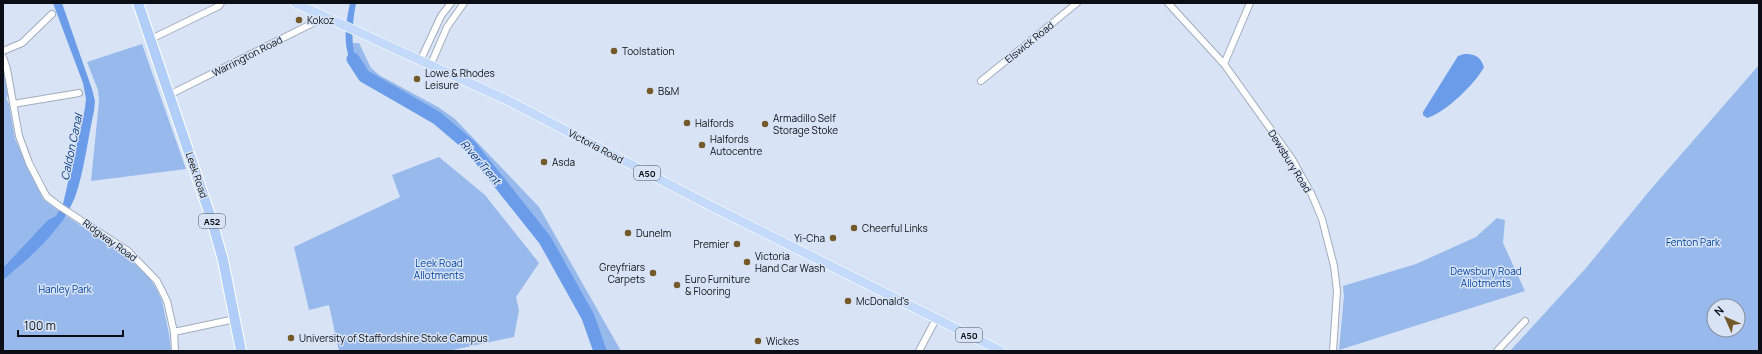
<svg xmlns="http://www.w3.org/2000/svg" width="1762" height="354" viewBox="0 0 1762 354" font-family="Manrope,sans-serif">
  <rect width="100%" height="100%" fill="#d8e4f6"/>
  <path fill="#98b9ec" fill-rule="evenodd" d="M 351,43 L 359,43 L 371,68 L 379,75 L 438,107 L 455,119 L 539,207 L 621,351 L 604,351 L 589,313 L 569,274 L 547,236 L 529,211 L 474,148 L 446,121 L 389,88 L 362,68 L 357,60 Z
    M 142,44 L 186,169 L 91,181 L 99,101 L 98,90 L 87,62 Z
    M 1759,65 L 1759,351 L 1510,351 L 1586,268 L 1651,189 ZM 1714,306 L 1738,306 L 1738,330 L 1714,330 Z
    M 3,68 L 8,96 L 6,98 L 9,104 L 15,139 L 43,199 L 56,209 L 125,255 L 147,275 L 155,286 L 162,301 L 169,334 L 171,351 L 3,351 Z
    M 439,157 L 485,195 L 539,263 L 516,297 L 519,310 L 514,337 L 448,351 L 339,351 L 329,305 L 309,310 L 294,247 L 400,197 L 392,175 Z
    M 1497,218 L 1505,220 L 1503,243 L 1525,291 L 1339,350 L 1344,296 L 1343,286 L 1416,264 L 1476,237 Z"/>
  <path fill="#6a9cea" d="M 53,3 L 62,3 L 63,6 L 92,89 L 95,101 L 94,111 C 88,137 84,173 75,197 C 62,231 30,257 3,280 L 3,268 L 48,220 L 56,216 L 63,204 L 85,108 L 86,99 L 83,83 Z
    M 350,3 L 356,3 C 353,19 351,37 354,52 C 355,63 362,64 362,78 C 341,55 344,31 350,3 Z
    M 1464,54 C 1475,54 1480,56 1484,67 C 1476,83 1445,113 1427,118 L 1423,115 L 1423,112 L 1458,56 Z"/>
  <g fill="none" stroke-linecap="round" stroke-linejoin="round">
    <path stroke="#6a9cea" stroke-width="13" d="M 353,59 L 364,76 L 437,118 L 471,147 L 545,240 L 588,317 L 600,351"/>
    <g stroke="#a1acbe" stroke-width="8">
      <path id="minor" d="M 1168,3 L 1224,64 L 1292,159 L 1312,195 L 1322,219 L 1334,266 L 1337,291 L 1333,351
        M 149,40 L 219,6 L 221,3
        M 3,51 L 22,43 L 52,14
        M 3,57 L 7,69 L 19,136 L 29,163 L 43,190 L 47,197 L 59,206 L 128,251 L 157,281 L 167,301 L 174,332 L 175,351
        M 421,59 L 441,16 L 451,3
        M 431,64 L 447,27 L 464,3
        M 1224,64 L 1250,3
        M 981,81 L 1077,3
        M 169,95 L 325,17
        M 13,104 L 79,93
        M 174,332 L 235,319
        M 919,351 L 936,319
        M 1497,351 L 1525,321"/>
    </g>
    <g stroke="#fff" stroke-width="10">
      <path id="primary" d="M 295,3 L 511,102 L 707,204 L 1001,351"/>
    </g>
    <g stroke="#fff" stroke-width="12">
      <path id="trunk" d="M 138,3 L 211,218 L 223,260 L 241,351"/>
    </g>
    <use href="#minor" stroke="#fff" stroke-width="6"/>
    <use href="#primary" stroke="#c4dafa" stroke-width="9"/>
    <use href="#trunk" stroke="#b0cef8" stroke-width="10"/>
  </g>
  <g fill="#74592b" stroke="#d8e4f6" stroke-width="1.5">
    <circle cx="299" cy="20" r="4"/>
    <circle cx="614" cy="51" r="4"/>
    <circle cx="417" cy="79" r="4"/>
    <circle cx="650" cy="91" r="4"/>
    <circle cx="687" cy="123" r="4"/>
    <circle cx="765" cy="124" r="4"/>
    <circle cx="702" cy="145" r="4"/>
    <circle cx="544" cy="162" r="4"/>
    <circle cx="854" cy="228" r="4"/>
    <circle cx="628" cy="233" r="4"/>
    <circle cx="833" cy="238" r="4"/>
    <circle cx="737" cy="244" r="4"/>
    <circle cx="747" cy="262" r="4"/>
    <circle cx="653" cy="273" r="4"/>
    <circle cx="677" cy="285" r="4"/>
    <circle cx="848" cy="301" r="4"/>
    <circle cx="291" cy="338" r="4"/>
    <circle cx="758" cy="341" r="4"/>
  </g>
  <g text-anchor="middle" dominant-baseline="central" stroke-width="3" stroke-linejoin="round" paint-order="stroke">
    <g fill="#d8e4f6" stroke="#484f58" stroke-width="1">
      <rect x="634" y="166" width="26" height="14" rx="3"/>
      <rect x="199" y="214" width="26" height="14" rx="3"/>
      <rect x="956" y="328" width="26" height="14" rx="3"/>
    </g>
    <g font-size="9" font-weight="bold" fill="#0b0f15">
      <text x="647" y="173">A50</text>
      <text x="212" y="221">A52</text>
      <text x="969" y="335">A50</text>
    </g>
    <g font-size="10" fill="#0b0f15" stroke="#d8e4f6" text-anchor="start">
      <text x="307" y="20">Kokoz</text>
      <text x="622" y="51">Toolstation</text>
      <text x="425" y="73">Lowe &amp; Rhodes<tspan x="425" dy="12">Leisure</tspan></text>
      <text x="658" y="91">B&amp;M</text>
      <text x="773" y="118">Armadillo Self<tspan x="773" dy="12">Storage Stoke</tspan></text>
      <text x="695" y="123">Halfords</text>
      <text x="710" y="139">Halfords<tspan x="710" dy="12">Autocentre</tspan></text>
      <text x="552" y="162">Asda</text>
      <text x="862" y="228">Cheerful Links</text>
      <text x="636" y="233">Dunelm</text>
      <text x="825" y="238" text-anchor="end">Yi-Cha</text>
      <text x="729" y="244" text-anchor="end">Premier</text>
      <text x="755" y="256">Victoria<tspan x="755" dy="12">Hand Car Wash</tspan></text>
      <text x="645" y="267" text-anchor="end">Greyfriars<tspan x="645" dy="12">Carpets</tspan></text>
      <text x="685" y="279">Euro Furniture<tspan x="685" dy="12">&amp; Flooring</tspan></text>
      <text x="856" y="301">McDonald's</text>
      <text x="299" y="338">University of Staffordshire Stoke Campus</text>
      <text x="766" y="341">Wickes</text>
    </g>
    <g font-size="10" fill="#0b0f15" stroke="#d8e4f6">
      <text transform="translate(1029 42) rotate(-39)">Elswick Road</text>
      <text transform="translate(247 56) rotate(-27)">Warrington Road</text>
      <text transform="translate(596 146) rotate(28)">Victoria Road</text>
      <text transform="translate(1290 161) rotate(58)">Dewsbury Road</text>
      <text transform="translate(197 175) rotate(71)">Leek Road</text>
      <text transform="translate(110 240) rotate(36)">Ridgway Road</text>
    </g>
    <g font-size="10" fill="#00429b" stroke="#d8e4f6">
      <text x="1693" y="242">Fenton Park</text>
      <text x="439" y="263">Leek Road<tspan x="439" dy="12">Allotments</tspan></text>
      <text x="1486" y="271">Dewsbury Road<tspan x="1486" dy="12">Allotments</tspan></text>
      <text x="65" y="289">Hanley Park</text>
    </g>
    <g font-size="11" font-style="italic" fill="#043579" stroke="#d8e4f6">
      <text transform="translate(71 147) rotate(-78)">Caldon Canal</text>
      <text transform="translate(481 162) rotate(49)">River Trent</text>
    </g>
  </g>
  <rect width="1762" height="354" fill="none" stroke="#0b0f15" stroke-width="8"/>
  <g transform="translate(1726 318) rotate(315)"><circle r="19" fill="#d8e4f6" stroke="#868f9c"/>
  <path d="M0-3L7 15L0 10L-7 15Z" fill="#74592b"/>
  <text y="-6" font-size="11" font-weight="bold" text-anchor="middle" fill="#0b0f15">N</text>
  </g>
  <path d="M18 330v6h105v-6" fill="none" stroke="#0b0f15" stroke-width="2"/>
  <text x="24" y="330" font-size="12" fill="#0b0f15" stroke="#d8e4f6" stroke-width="3" paint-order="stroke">100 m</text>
</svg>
